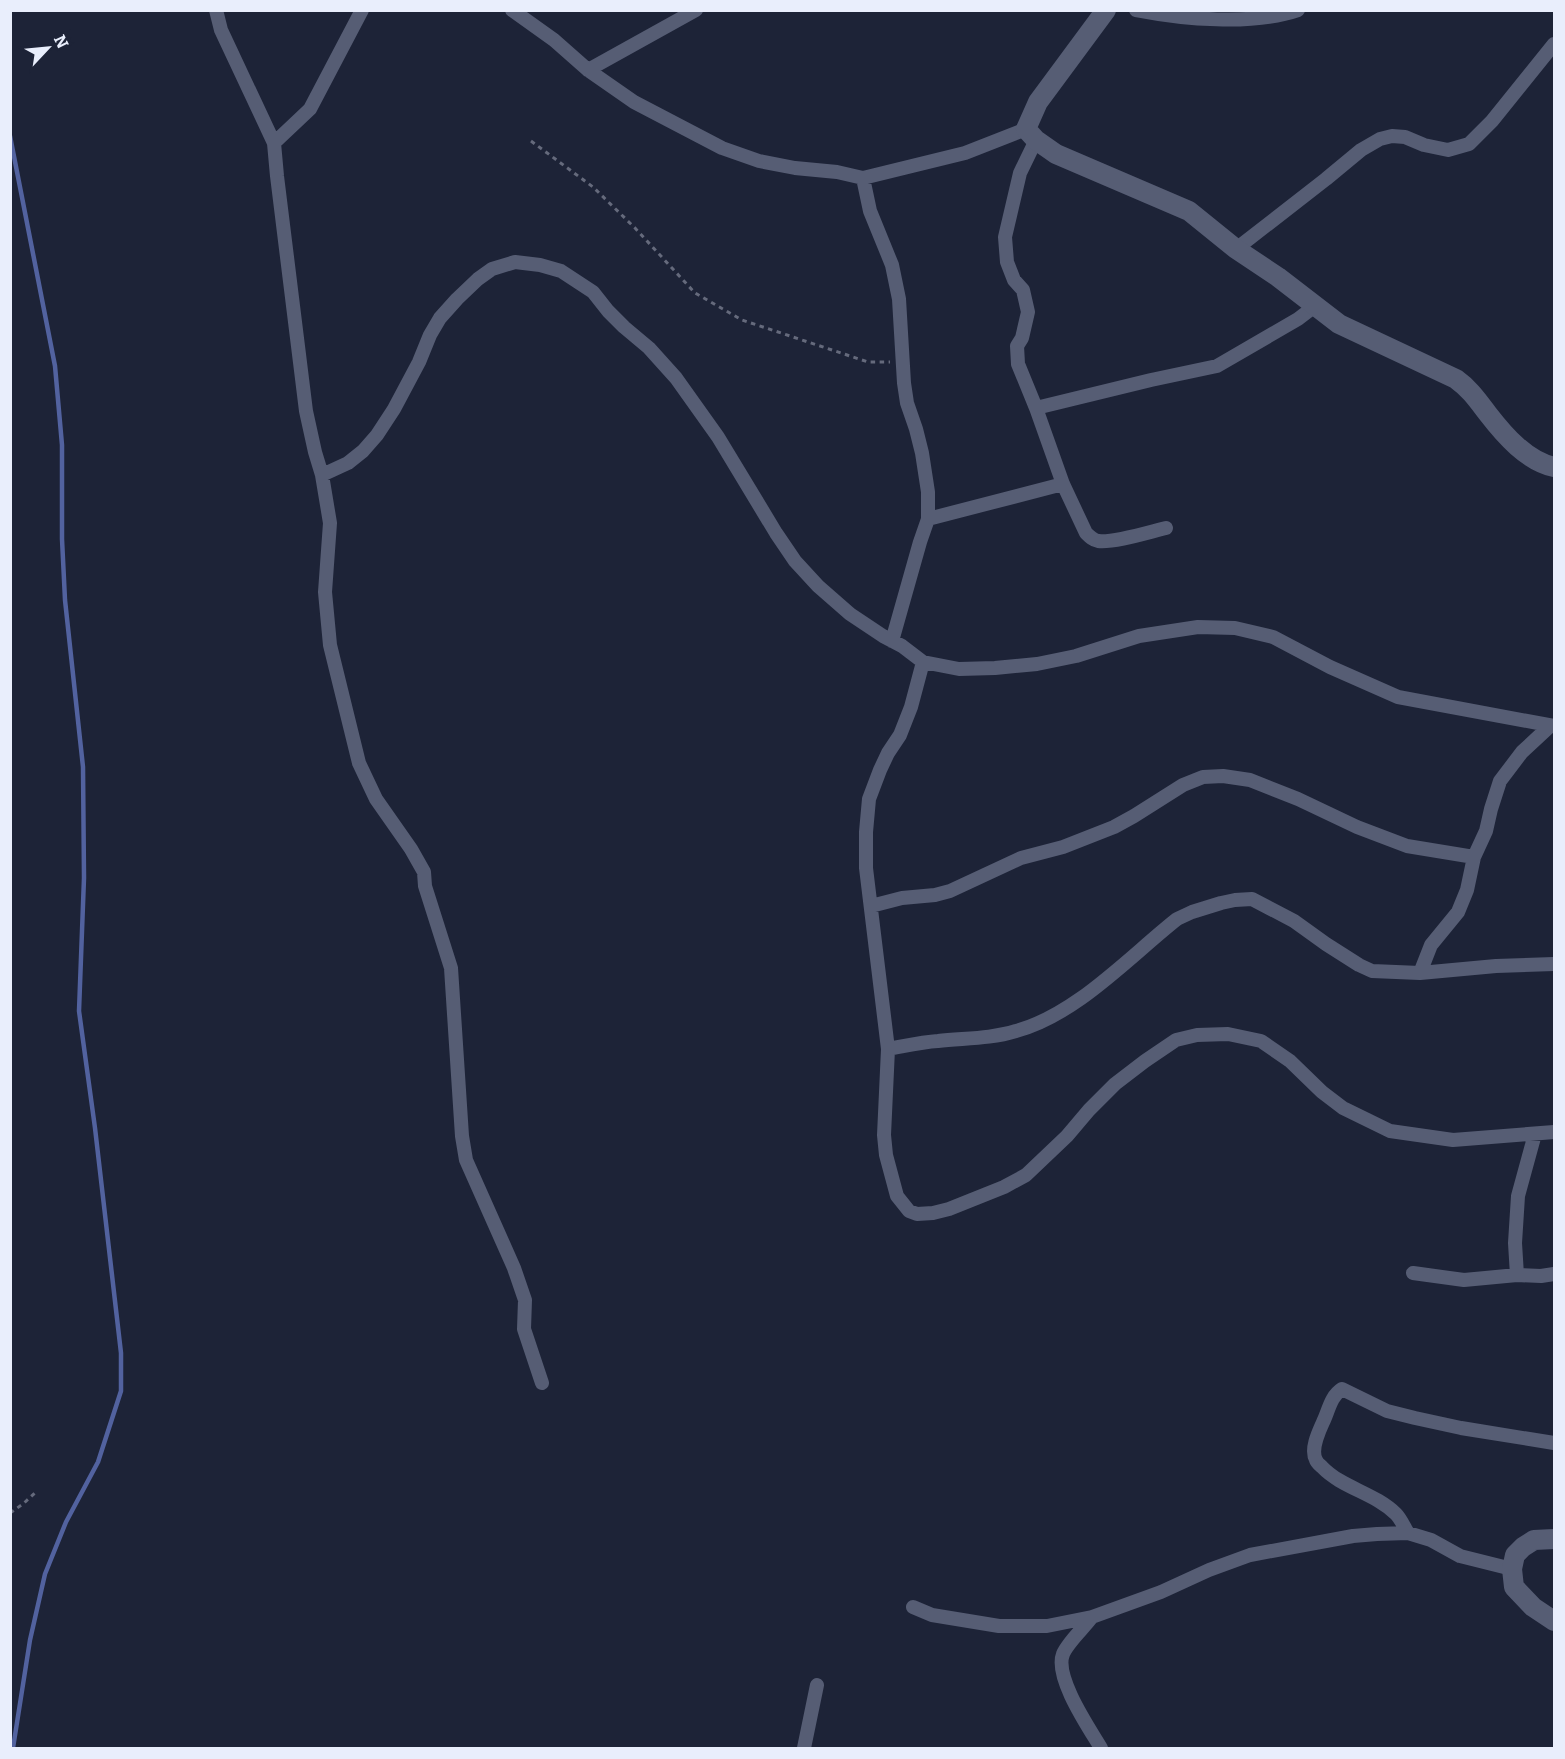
<svg xmlns="http://www.w3.org/2000/svg" width="1565" height="1759" viewBox="0 0 1565 1759" font-family="Bitter,serif">
  <rect width="100%" height="100%" fill="#1d2337"/>
  <g fill="none" stroke-linecap="round" stroke-linejoin="round">
    <path stroke="#52629f" stroke-width="4.5" d="M 10,136 L 55,366 L 62,445 L 62,539 L 65,600 L 83,767 L 84,878 L 79,1011 L 95,1128 L 121,1353 L 121,1391 L 98,1462 L 66,1522 L 45,1574 L 30,1640 L 13,1748"/>
    <path stroke="#656a7c" stroke-width="3" stroke-dasharray="4.5 4.5" stroke-linecap="butt" d="M 531,141 L 593,187 L 635,228 L 695,293 L 742,320 L 868,362 L 890,362
      M 10,1513 L 23,1504 L 37,1491"/>
    <path stroke="#565d74" stroke-width="14" d="M 216,10 L 221,30 L 274,143
      M 362,10 L 310,109 L 274,143 L 277,176 L 306,411 L 315,452 L 322,475 L 330,523 L 325,592 L 330,645 L 359,763 L 376,799 L 411,849 L 424,872 L 425,886 L 451,968 L 462,1136 L 466,1160 L 514,1268 L 525,1300 L 524,1329 L 542,1383
      M 512,10 L 554,40 L 588,70 L 634,102 L 722,148 L 759,161 L 795,168 L 837,172 L 863,178 L 965,153 L 1026,129
      M 1136,10 C 1183,19 1251,26 1298,10
      M 588,70 L 696,10
      M 1036,140 L 1020,173 L 1005,237 L 1007,262 L 1014,280 L 1023,290 L 1028,312 L 1022,338 L 1017,346 L 1018,364 L 1036,408 L 1063,484 L 1086,533 C 1090,537 1093,540 1098,541 C 1114,543 1149,532 1166,528
      M 863,178 L 870,211 L 892,265 L 899,299 L 904,383 L 907,403 L 916,429 L 922,453 L 928,492 L 928,519 L 920,542 L 892,641
      M 1236,249 L 1326,179 L 1361,150 L 1380,139 L 1392,136 L 1405,137 L 1424,145 L 1448,150 L 1469,144 L 1492,121 L 1554,44
      M 1036,408 L 1151,380 L 1217,366 L 1298,319 L 1315,306
      M 322,475 L 348,463 L 363,451 L 377,435 L 394,409 L 419,362 L 430,335 L 440,318 L 457,299 L 478,279 L 492,269 L 515,262 L 540,265 L 561,271 L 593,292 L 608,311 L 624,327 L 649,348 L 676,378 L 718,437 L 776,533 L 795,561 L 818,586 L 850,614 L 883,636 L 902,646 L 923,662 L 959,669 L 995,668 L 1037,664 L 1076,656 L 1139,636 L 1198,627 L 1235,628 L 1273,637 L 1330,667 L 1398,697 L 1554,726
      M 928,519 L 1063,484
      M 923,662 L 911,707 L 900,735 L 888,753 L 880,770 L 869,799 L 866,832 L 866,868 L 888,1049 L 884,1135 L 886,1155 L 897,1196 L 909,1211 L 917,1214 L 933,1213 L 949,1209 L 1004,1187 L 1026,1175 L 1067,1136 L 1089,1110 L 1115,1084 L 1145,1061 L 1176,1040 L 1197,1035 L 1228,1034 L 1261,1041 L 1290,1061 L 1322,1092 L 1343,1108 L 1390,1131 L 1453,1140 L 1554,1132
      M 871,906 L 902,898 L 935,895 L 950,891 L 1021,858 L 1063,847 L 1114,827 L 1134,816 L 1183,785 L 1203,777 L 1223,776 L 1250,780 L 1298,799 L 1357,827 L 1407,846 L 1474,857
      M 1420,973 L 1431,945 L 1458,912 L 1467,890 L 1474,857 L 1486,831 L 1491,809 L 1500,781 L 1522,752 L 1550,726
      M 888,1049 C 905,1046 921,1042 938,1041 C 964,1038 990,1039 1016,1031 C 1076,1015 1129,957 1177,919 L 1192,912 L 1221,903 L 1235,900 L 1252,899 L 1294,921 L 1326,944 L 1359,965 L 1372,971 L 1420,973 L 1496,966 L 1554,964
      M 1413,1273 L 1464,1280 L 1517,1275 L 1541,1276 L 1554,1274
      M 1517,1275 L 1515,1243 L 1518,1196 L 1535,1134
      M 1408,1533 C 1404,1527 1401,1519 1396,1514 C 1375,1493 1342,1488 1322,1467 C 1320,1465 1317,1463 1316,1460 C 1310,1449 1319,1431 1324,1420 C 1329,1409 1331,1396 1342,1389 L 1387,1411 L 1415,1418 L 1461,1428 L 1554,1443
      M 913,1607 L 932,1615 L 999,1626 L 1047,1626 L 1092,1617 L 1161,1592 L 1209,1570 L 1250,1555 L 1353,1536 L 1377,1534 L 1408,1533 L 1431,1540 L 1460,1556 L 1512,1569
      M 1092,1617 C 1084,1628 1068,1642 1063,1654 C 1054,1677 1089,1728 1101,1748
      M 804,1748 L 817,1685"/>
    <path stroke="#565d74" stroke-width="20" d="M 1106,10 L 1038,102 L 1026,129 L 1036,140 L 1056,154 L 1189,211 L 1236,249 L 1278,277 L 1339,324 L 1456,379 C 1470,389 1478,401 1488,414 C 1505,436 1527,461 1554,467
      M 1554,1539 L 1534,1540 L 1523,1547 L 1515,1555 L 1512,1569 L 1514,1587 L 1533,1607 L 1554,1621"/>
  </g>
  <rect width="1565" height="1759" fill="none" stroke="#e9eefc" stroke-width="24"/>
  <g transform="translate(48 48) rotate(64)" stroke="#1d2337" stroke-width="4.5" paint-order="stroke">
  <path d="M0-4.5L10 22L0 15L-10 22Z" fill="#e9eefc"/>
  <text y="-9" font-size="16" font-weight="bold" text-anchor="middle" fill="#e9eefc">N</text>
  </g>
</svg>
